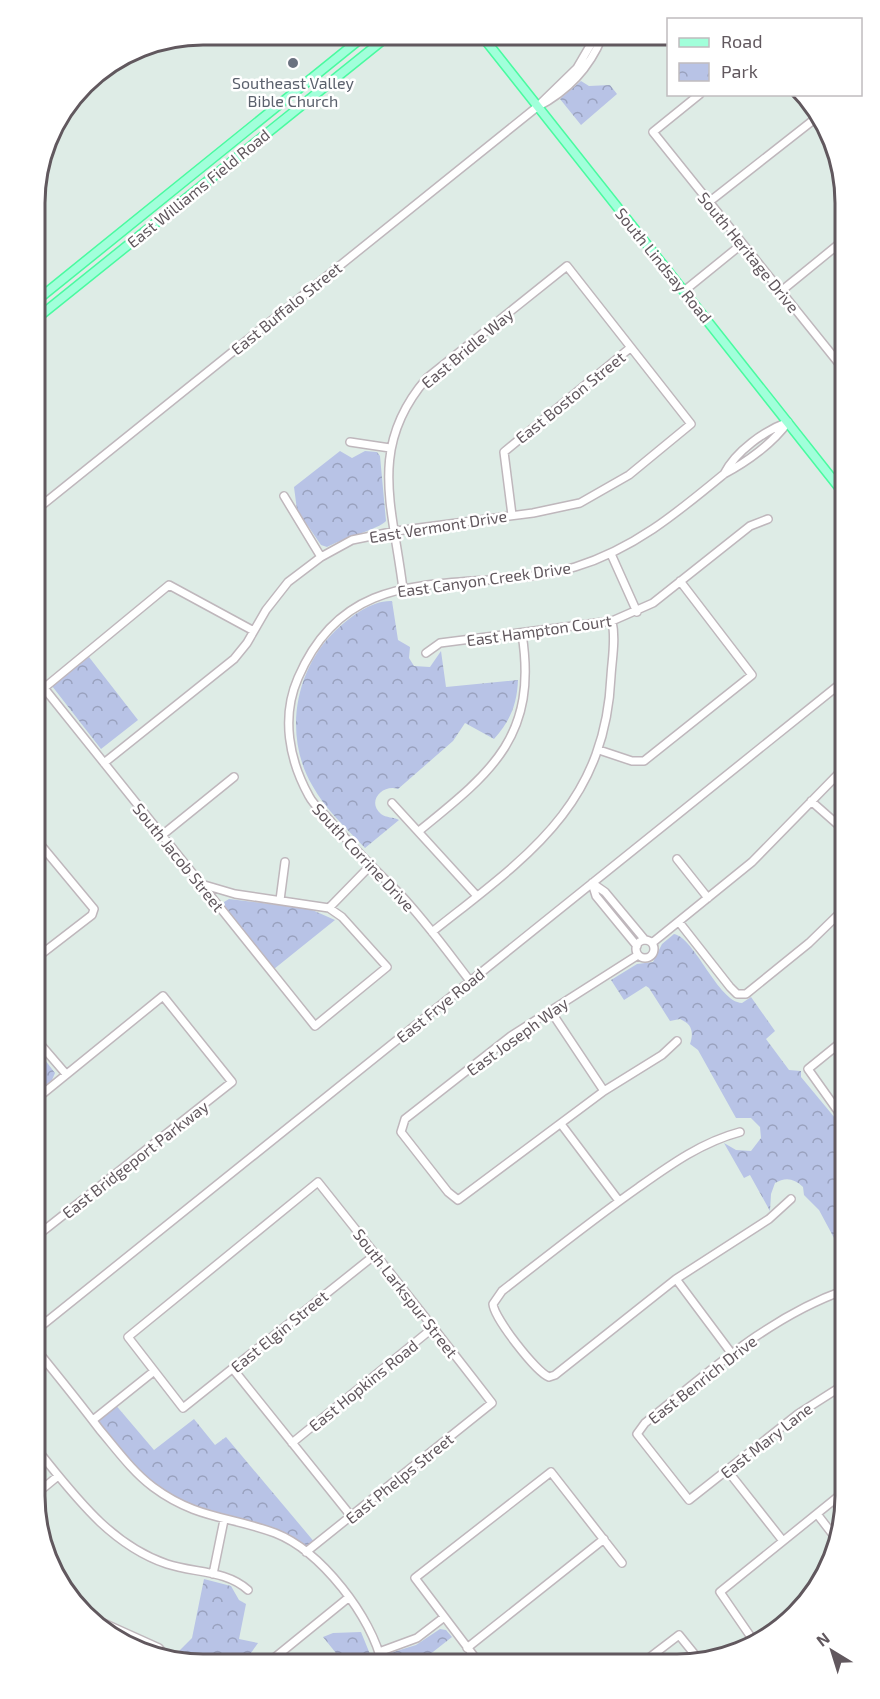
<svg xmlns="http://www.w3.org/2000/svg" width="880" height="1699" viewBox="0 0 880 1699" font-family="'Exo 2',sans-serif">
  <defs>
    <pattern id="park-crowns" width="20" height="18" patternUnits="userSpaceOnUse" patternTransform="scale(1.5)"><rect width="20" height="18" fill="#b8c3e6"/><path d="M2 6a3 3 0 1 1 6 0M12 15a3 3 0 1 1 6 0" fill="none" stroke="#99a1be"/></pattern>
  </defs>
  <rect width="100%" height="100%" fill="#deece6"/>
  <path fill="url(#park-crowns)" d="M 581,81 L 589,86 L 610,85 L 617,94 L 581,125 L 560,99 Z
    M 340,451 L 352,458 L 365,451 L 377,452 L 380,456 L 386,521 C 381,528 339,540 327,547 L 321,545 L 297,510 L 294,487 Z
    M 392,601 L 398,640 L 410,647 L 409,658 L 414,666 L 430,667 L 441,651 L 446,687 L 518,680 C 517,705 510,721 494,739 L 465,723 L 453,741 L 398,789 C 383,784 366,801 381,814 C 386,818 394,817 399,820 L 365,848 C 346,828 325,809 312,785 C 283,735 295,669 336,630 C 350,617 372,600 392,601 Z
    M 89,657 L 138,720 L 101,749 L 52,686 Z
    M 229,899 L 310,909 L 335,920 L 274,969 L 225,907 L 224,902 Z
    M 674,934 C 695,938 718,1002 742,1003 L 751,997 L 775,1031 L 766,1039 L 789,1070 L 801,1071 L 801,1077 L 845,1130 L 844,1283 L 834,1238 L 819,1210 L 804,1195 L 803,1187 C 794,1178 785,1177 775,1183 L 771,1194 L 770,1211 L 750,1175 L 744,1178 L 724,1143 L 736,1150 L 751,1151 L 761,1138 L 760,1127 L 751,1118 L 736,1118 L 698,1050 L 690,1044 C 694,1032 692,1024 680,1019 L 670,1021 L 649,988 L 646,986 L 624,1000 L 611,980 L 637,964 L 653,962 L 662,944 Z
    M 35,1047 L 55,1073 L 52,1080 L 35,1093 Z
    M 114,1403 L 154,1450 L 194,1419 L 215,1445 L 226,1437 L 316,1544 L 306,1552 L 278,1534 L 202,1514 L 151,1485 L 93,1420 Z
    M 204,1579 L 231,1586 L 239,1600 L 246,1604 L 239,1639 L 258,1643 L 244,1663 L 178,1662 L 178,1652 L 192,1638 Z
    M 440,1629 L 446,1630 L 452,1637 L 424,1659 L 427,1664 L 388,1664 L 390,1653 L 416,1645 Z
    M 361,1632 L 374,1664 L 344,1663 L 323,1637 L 333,1633 Z"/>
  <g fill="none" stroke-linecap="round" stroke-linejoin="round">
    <g stroke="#bfb7bc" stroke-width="10">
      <path id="minor" d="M 700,94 L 653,132 L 845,371
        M 539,105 L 577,68 L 591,44 L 601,37
        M 709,202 L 816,118
        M 684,291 L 742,244
        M 780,292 L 845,239
        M 838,362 L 845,356
        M 350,442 L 390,448
        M 724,474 C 736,451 764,431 788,422
        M 284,496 L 321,557
        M 36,510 L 537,107 C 568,91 589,69 602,37
        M 512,515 L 504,452 L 630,348
        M 611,554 L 637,612
        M 426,653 L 440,643 L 612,621 L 653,603 L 750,526 L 768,519
        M 599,750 L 632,761 L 644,761 L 752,675 L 680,581
        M 104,763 L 234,659 L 247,643 L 266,610 L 288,582 L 321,557 L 352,540 L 396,531 L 533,513 L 580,503 L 629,475 L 691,424 L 567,266 L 427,378 C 367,447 393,507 403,589
        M 811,801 L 845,831
        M 392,803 L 477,896
        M 419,831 C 492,772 538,736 522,634
        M 161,836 L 234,777
        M 677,859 L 708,898
        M 592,883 L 605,892 L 645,940
        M 592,883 L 596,896 L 637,946
        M 201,884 L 235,894 L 329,908 L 342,917 L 387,967 L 315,1026 L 44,688 L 169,585 L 252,630
        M 280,900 L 285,862
        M 329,908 L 370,866
        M 679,922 L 730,987 L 737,994 L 746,994 L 809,943 L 845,908
        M 432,932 C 525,858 605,807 611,676 C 612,659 616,639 612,621
        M636 949a9 9 0 1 1 18 0a9 9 0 1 1-18 0Z
        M 652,943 L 752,862 L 845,767
        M 638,955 L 511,1036 L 405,1119 L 401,1132 L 448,1192 L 458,1200 L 604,1091 L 662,1055 L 677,1041
        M 35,959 L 92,915 L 94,909 L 35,838
        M 470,981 C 447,951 424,919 398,892 C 375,870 353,847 332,823 C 325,814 314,806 309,796 C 289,760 281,717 298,678 C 352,551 469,598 575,567 C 634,549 678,512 724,474 C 747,462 773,443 788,422
        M 550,1010 L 604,1091
        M 35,1038 L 66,1074
        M 845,1121 L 808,1069 L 845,1039
        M 561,1124 L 619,1201
        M 740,1132 C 702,1142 670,1165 639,1187 C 592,1220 547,1256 502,1291 L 493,1304 C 494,1318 536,1372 549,1377 L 555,1375 L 676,1279 L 769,1219 L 791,1199
        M 35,1231 L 38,1235 L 232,1082 L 163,996 L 35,1100
        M 676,1279 L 732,1354
        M 35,1331 L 845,680
        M 35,1348 C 57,1375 79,1402 100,1430 C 117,1450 132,1471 153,1487 C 196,1519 229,1516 275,1533 C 321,1551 372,1617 382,1664
        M 233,1369 L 351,1516
        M 845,1384 L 798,1414 L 689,1500 L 637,1434 L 645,1423 C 708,1373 768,1317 845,1290
        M 93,1420 L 153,1372
        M 292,1443 L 434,1327
        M 35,1447 C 72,1492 108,1544 167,1564 C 194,1573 226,1570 248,1590
        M 727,1470 L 783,1541
        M 35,1495 L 58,1476
        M 817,1514 L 834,1536
        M 306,1552 L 492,1403 C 435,1329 377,1256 318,1182 L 128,1337 L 183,1408 L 376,1254
        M 213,1574 L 224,1520
        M 88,1616 L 159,1648 L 165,1656
        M 753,1640 L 720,1592 L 845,1491
        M 467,1648 L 604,1539
        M 379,1652 L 417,1638 L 443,1618
        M 268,1663 L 348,1598
        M 480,1664 L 415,1578 L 551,1472 L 622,1563
        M 641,1664 L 679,1635 L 700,1661"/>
    </g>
    <g stroke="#49fba0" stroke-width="11">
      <path id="major" d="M 482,36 L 845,495
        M 36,301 L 364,36
        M 36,319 L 388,36"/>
    </g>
    <use href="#minor" stroke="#fff" stroke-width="7"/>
    <use href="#major" stroke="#a1ffda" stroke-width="8"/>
  </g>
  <circle fill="#6b7280" stroke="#fff" stroke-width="2" cx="293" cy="63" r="6"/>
  <g text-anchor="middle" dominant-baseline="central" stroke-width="5" stroke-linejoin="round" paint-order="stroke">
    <g font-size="16" fill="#5b616d" stroke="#fff">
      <text x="293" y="82">Southeast Valley<tspan x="293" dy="18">Bible Church</tspan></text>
    </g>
    <g font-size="16" fill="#61585e" stroke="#fff">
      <text transform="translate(198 188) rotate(-39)">East Williams Field Road</text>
      <text transform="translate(749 252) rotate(51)">South Heritage Drive</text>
      <text transform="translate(664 265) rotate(51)">South Lindsay Road</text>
      <text transform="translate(286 308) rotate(-39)">East Buffalo Street</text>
      <text transform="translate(467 348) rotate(-40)">East Bridle Way</text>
      <text transform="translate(570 397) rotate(-39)">East Boston Street</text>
      <text transform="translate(438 526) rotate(-9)">East Vermont Drive</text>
      <text transform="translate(484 579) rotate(-8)">East Canyon Creek Drive</text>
      <text transform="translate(539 630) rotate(-8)">East Hampton Court</text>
      <text transform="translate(179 857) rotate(51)">South Jacob Street</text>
      <text transform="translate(364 857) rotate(47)">South Corrine Drive</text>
      <text transform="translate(440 1005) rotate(-39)">East Frye Road</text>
      <text transform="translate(517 1036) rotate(-36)">East Joseph Way</text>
      <text transform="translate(135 1159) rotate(-38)">East Bridgeport Parkway</text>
      <text transform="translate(406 1293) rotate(52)">South Larkspur Street</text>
      <text transform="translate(279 1331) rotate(-39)">East Elgin Street</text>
      <text transform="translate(702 1379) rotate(-38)">East Benrich Drive</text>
      <text transform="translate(363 1385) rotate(-39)">East Hopkins Road</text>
      <text transform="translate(766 1440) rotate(-38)">East Mary Lane</text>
      <text transform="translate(399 1478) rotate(-39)">East Phelps Street</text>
    </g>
  </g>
  <path d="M0 0H880V1699H0ZM203 45H677A158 158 0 0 1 835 203V1496A158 158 0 0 1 677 1654H203A158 158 0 0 1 45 1496V203A158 158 0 0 1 203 45Z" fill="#fff" fill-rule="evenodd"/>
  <path fill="none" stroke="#61585e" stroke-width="3" d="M203 45H677A158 158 0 0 1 835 203V1496A158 158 0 0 1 677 1654H203A158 158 0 0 1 45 1496V203A158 158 0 0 1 203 45Z"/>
  <rect x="667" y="18" width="195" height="78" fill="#ffffff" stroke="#c0bcbf" stroke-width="1.5"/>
  <rect x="679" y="38" width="30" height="9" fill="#a1ffda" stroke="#c0bcbf" stroke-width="1.5"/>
  <text x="721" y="48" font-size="18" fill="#61585e">Road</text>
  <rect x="679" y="63" width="30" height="18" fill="url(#park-crowns)" stroke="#c0bcbf" stroke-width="1.5"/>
  <text x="721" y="78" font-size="18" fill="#61585e">Park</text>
  <g transform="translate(832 1651) rotate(322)" stroke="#ffffff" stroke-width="4.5" paint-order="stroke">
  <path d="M0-4.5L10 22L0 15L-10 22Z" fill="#61585e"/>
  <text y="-9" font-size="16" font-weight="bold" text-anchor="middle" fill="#61585e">N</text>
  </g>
</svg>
